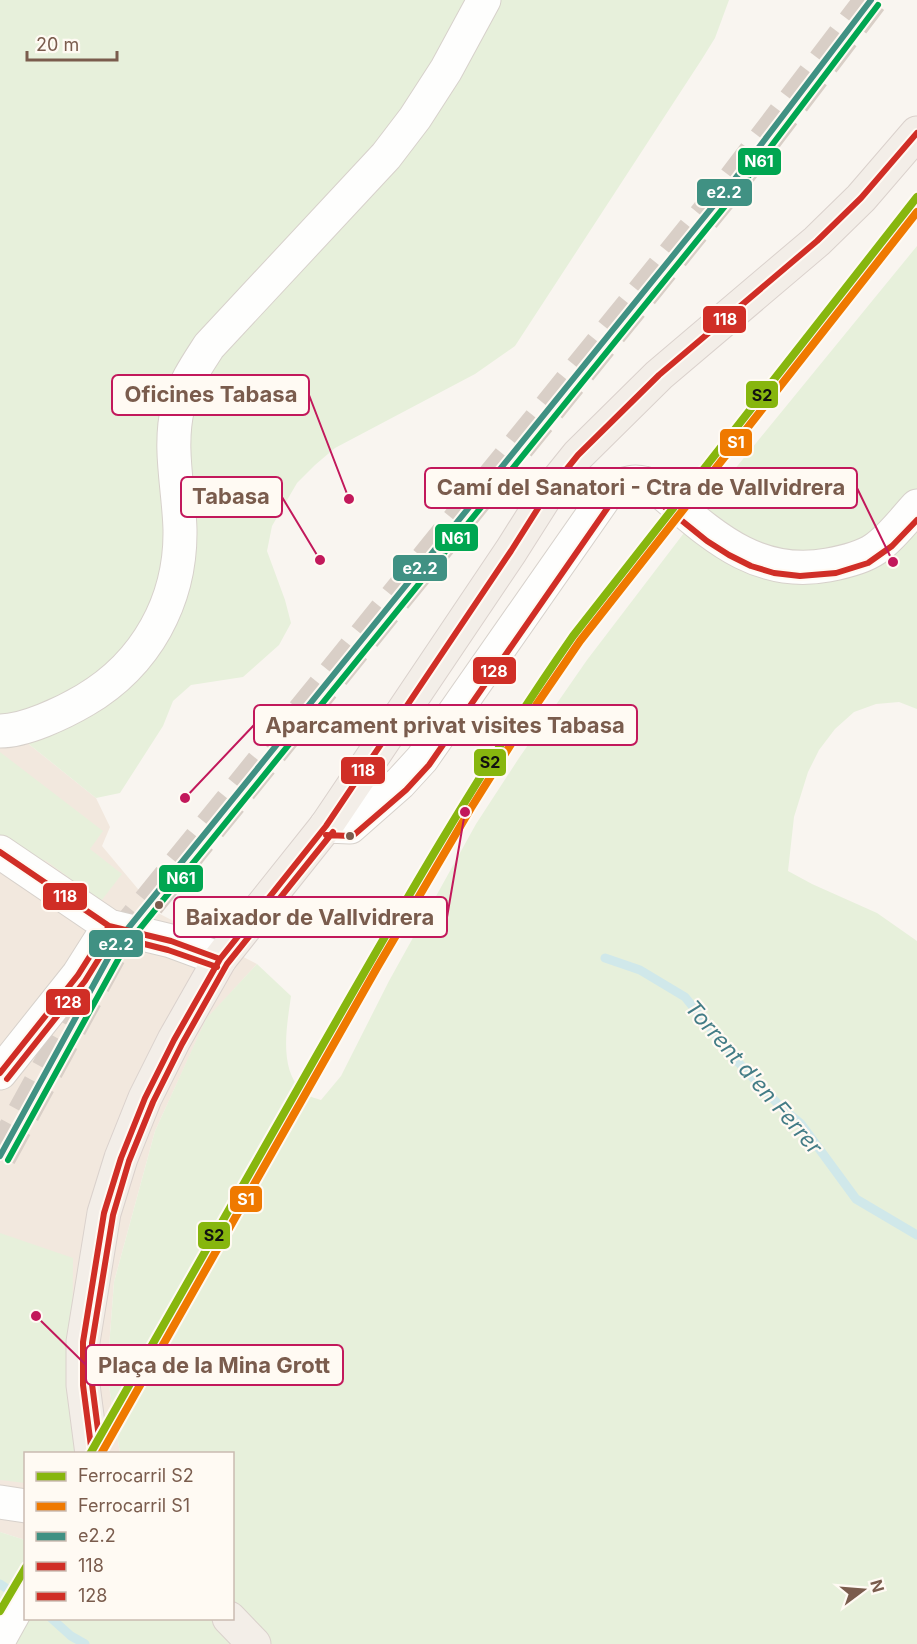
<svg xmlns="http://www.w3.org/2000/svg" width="917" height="1644" viewBox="0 0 917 1644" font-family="Inter,sans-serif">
  <rect width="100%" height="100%" fill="#f9f5f0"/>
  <path fill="#f2e8de" d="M 0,721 L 96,798 L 110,827 L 102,846 L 158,913 L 257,964 L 206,1020 L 155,1131 L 114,1282 L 107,1374 L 120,1453 L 26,1454 L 25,1540 L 0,1532 Z"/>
  <path fill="#e7f0db" d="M 0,0 L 729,0 L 715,38 L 702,59 L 515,346 L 475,374 L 335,448 L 315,465 L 297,483 L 272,526 L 267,551 L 285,600 L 291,623 L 279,645 L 243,677 L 191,685 L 173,701 L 163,726 L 120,793 L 96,798 L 0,721 Z
    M 917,246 L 917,709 L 899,702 L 876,704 L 854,712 L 835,729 L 819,750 L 808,772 L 794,817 L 788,871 L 812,884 L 877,913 L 917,941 L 917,1644 L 0,1644 L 0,1532 L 25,1540 L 26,1618 L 232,1618 L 232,1454 L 120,1453 L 107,1374 L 114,1282 L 155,1131 L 206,1019 L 257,964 L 291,996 C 287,1026 278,1069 303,1092 C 307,1096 315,1098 321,1100 L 341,1076 L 389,981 L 476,824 L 519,758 L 587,660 L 703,508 Z
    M 0,752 L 103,831 L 90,849 L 122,874 L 101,901 L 45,860 L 39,866 L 0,836 Z
    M 0,1233 L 73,1258 L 72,1374 L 78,1453 L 26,1454 L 25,1483 L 0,1480 Z"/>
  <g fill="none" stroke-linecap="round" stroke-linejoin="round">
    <path stroke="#d0e8ea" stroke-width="9" d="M 605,958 L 640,970 L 685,997 L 737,1061 L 780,1106 L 801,1124 L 856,1199 L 917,1235
      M 0,1584 L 18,1596
      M 51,1618 L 71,1636 L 85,1644"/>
    <path stroke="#d9cfc7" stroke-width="33" stroke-dasharray="33 16" stroke-linecap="butt" d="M 0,1156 L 117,942 L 731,184 L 871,0"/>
    <g stroke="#d7d1cb" stroke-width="35">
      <path id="minor" d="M 0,731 C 25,731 63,713 85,700 C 146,664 181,601 180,530 C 179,489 168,447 178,407 C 183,385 196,366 209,346 L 386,156 L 415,118 L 446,70 L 484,0
        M 326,826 L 350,827 L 400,783 L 422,759 L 607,494 C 623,482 636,478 655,487 C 707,530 753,579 828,565 C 844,562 862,558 875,549 C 891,538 904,520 917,506
        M 0,852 L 109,926 L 171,941 L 220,959
        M 0,1073 L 78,975 L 109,926
        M 0,1502 L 26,1506
        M 0,1638 L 26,1591"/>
    </g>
    <g stroke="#dad1cc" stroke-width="35">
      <path id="major" d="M 92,1454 L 83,1385 L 83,1342 L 104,1213 L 121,1158 L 145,1098 L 174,1040 L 220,959 L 326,826 L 511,551 L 549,491 L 578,455 L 659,375 L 817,241 L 861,198 L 917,133
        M 229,1618 L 254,1644"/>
    </g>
    <use href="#minor" stroke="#fefefd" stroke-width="33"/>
    <use href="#major" stroke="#f3eee8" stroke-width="33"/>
    <g stroke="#fffaf3" stroke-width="10">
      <path id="bus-1" d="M 0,1156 L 117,942 L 731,184 L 871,0"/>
    </g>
    <g stroke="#fffaf3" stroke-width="10">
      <path id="bus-2" d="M 0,852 L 109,926 L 171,941 L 220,959
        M 0,1073 L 78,975 L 109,926
        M 92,1454 L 83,1385 L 83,1342 L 104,1213 L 121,1158 L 145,1098 L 174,1040 L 220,959 L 326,826 L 511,551 L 549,491 L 578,455 L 659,375 L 817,241 L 861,198 L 917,133"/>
    </g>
    <g stroke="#fffaf3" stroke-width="10">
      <path id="bus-3" d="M 326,835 L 350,836 L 355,834 L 406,790 L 429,765 L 613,500 L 631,492 L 640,492 L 650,495 L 707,541 L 729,555 L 751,566 L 774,573 L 800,576 L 836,573 L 868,563 L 892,546 L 917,520
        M 7,1079 L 85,981 L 113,936 L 168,950 L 217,967
        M 101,1453 L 92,1384 L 92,1343 L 113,1215 L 129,1161 L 153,1102 L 182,1044 L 227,964 L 333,832"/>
    </g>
    <g stroke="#fffaf3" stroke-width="10">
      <path id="bus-4" d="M 8,1160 L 125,947 L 738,190 L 878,5"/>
    </g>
    <use href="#bus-1" stroke="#409183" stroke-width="6"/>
    <use href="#bus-2" stroke="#d02e26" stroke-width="6"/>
    <use href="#bus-3" stroke="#d02e26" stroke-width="6"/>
    <use href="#bus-4" stroke="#00a651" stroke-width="6"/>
    <g stroke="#fffaf3" stroke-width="12">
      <path id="rail-1" d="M 90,1454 C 166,1321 241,1188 317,1055 C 398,913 479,771 573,636 L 917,197
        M 0,1611 L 26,1567"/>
    </g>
    <g stroke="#fffaf3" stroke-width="12">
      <path id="rail-2" d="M 101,1454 L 378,966 L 471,808 L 528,717 L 580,641 L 917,212"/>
    </g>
    <use href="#rail-1" stroke="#87b60e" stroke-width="8"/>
    <use href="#rail-2" stroke="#ef7900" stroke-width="8"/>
  </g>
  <g fill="#7a5c4d" stroke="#fffaf3" stroke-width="2">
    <circle cx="350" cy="836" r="5"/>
    <circle cx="159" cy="905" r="5"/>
  </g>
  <g text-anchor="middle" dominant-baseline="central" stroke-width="4.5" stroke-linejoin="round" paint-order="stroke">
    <g font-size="22" font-style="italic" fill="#437c86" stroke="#fffaf3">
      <text transform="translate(754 1077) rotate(49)">Torrent d'en Ferrer</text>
    </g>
  </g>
  <path fill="none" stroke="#c2185b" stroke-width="2" d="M349 499L309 395M893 562L857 488M320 560L282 497M185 798L254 725M465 812L447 917M36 1316L86 1365"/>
  <g fill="#c2185b" stroke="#fffaf3" stroke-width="2">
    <circle cx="349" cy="499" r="6"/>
    <circle cx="893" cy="562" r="6"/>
    <circle cx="320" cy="560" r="6"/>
    <circle cx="185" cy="798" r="6"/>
    <circle cx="465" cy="812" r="6"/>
    <circle cx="36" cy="1316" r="6"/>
  </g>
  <g fill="#fffaf3" stroke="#c2185b" stroke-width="2">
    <rect x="112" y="375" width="197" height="40" rx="6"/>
    <rect x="425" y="468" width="432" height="40" rx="6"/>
    <rect x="181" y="477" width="101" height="40" rx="6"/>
    <rect x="254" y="705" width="383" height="40" rx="6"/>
    <rect x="174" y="897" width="273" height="40" rx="6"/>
    <rect x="86" y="1345" width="257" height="40" rx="6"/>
  </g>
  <g font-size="22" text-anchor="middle" font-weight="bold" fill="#7a5c4d">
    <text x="211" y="402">Oficines Tabasa</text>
    <text x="641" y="495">Camí del Sanatori - Ctra de Vallvidrera</text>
    <text x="231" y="504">Tabasa</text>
    <text x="445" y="733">Aparcament privat visites Tabasa</text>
    <text x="310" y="925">Baixador de Vallvidrera</text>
    <text x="214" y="1373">Plaça de la Mina Grott</text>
  </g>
  <g stroke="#fffaf3" stroke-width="2">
    <rect x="737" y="147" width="45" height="29" rx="6" fill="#00a651"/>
    <rect x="696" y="178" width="57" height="29" rx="6" fill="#409183"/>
    <rect x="702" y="305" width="45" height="29" rx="6" fill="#d02e26"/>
    <rect x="745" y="380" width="34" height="29" rx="6" fill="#87b60e"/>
    <rect x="719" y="428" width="34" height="29" rx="6" fill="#ef7900"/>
    <rect x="434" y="523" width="45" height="29" rx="6" fill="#00a651"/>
    <rect x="392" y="554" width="56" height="28" rx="6" fill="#409183"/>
    <rect x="472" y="656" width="45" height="29" rx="6" fill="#d02e26"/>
    <rect x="473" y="748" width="34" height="29" rx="6" fill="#87b60e"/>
    <rect x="340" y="756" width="46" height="29" rx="6" fill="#d02e26"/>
    <rect x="158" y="864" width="46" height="29" rx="6" fill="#00a651"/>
    <rect x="42" y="882" width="46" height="29" rx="6" fill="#d02e26"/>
    <rect x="88" y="929" width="56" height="29" rx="6" fill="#409183"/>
    <rect x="45" y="988" width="46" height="28" rx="6" fill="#d02e26"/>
    <rect x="229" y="1185" width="34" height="28" rx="6" fill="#ef7900"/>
    <rect x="197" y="1221" width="34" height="29" rx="6" fill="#87b60e"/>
  </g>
  <g font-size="16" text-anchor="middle" font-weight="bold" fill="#fff">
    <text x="759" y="167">N61</text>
    <text x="724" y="198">e2.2</text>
    <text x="725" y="325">118</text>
    <text x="736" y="448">S1</text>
    <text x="456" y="544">N61</text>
    <text x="420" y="574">e2.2</text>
    <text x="494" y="677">128</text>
    <text x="363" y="776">118</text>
    <text x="181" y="884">N61</text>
    <text x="65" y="902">118</text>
    <text x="116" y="950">e2.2</text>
    <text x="68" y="1008">128</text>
    <text x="246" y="1205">S1</text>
  </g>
  <g font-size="16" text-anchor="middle" font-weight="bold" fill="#111">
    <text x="762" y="401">S2</text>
    <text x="490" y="768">S2</text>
    <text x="214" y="1241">S2</text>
  </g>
  <rect x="24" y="1452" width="210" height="168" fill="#fffaf3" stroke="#cabbb1" stroke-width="1.5"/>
  <rect x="36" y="1472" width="30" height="9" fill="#87b60e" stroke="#cabbb1" stroke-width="1.5"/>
  <text x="78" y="1482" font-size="18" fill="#7a5c4d">Ferrocarril S2</text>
  <rect x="36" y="1502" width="30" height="9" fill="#ef7900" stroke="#cabbb1" stroke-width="1.5"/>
  <text x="78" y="1512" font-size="18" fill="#7a5c4d">Ferrocarril S1</text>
  <rect x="36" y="1532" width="30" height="9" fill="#409183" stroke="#cabbb1" stroke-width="1.5"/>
  <text x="78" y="1542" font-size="18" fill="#7a5c4d">e2.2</text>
  <rect x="36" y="1562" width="30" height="9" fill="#d02e26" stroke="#cabbb1" stroke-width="1.5"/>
  <text x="78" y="1572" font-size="18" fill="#7a5c4d">118</text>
  <rect x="36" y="1592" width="30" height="9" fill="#d02e26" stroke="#cabbb1" stroke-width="1.5"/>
  <text x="78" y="1602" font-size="18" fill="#7a5c4d">128</text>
  <g transform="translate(863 1590) rotate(74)" stroke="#fffaf3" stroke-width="4.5" paint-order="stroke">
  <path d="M0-4.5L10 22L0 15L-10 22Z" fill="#7a5c4d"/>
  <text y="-9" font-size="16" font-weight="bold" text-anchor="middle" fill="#7a5c4d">N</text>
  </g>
  <path d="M27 51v9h90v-9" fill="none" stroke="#7a5c4d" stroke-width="3"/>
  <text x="36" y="51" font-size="18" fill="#7a5c4d" stroke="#fffaf3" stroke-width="4.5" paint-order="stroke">20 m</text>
</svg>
